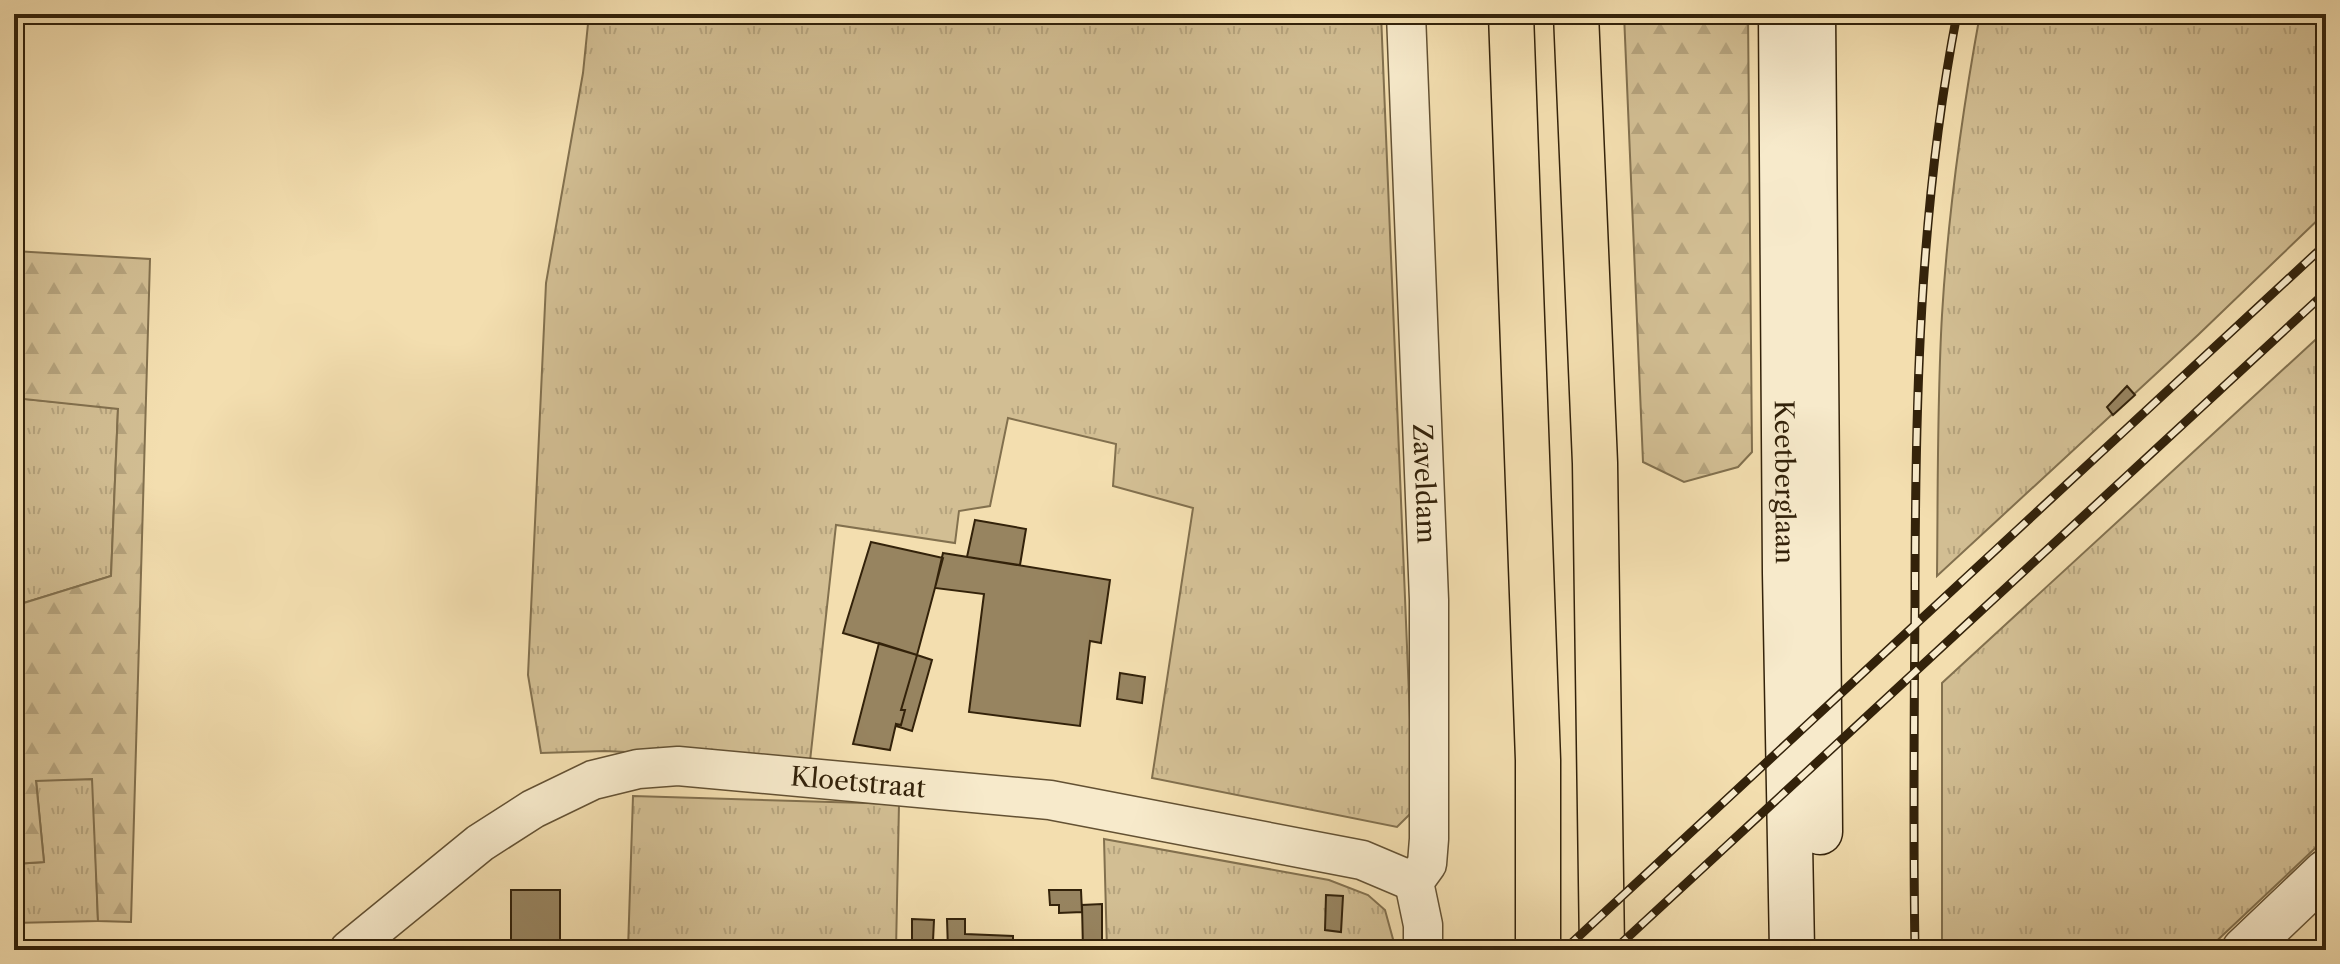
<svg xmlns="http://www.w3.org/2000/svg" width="2340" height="964" viewBox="0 0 2340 964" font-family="'Libre Caslon Text',serif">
  <defs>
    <pattern id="grass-tufts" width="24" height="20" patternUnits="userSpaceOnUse" patternTransform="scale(2)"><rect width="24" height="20" fill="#d2be93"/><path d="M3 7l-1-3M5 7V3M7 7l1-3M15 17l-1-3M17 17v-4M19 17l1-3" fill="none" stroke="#b5a37d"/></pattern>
    <pattern id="forest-firs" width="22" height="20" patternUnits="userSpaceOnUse" patternTransform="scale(2)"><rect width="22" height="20" fill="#d2be93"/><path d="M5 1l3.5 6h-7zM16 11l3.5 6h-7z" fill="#b5a37d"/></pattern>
  </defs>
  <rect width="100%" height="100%" fill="#f3deaf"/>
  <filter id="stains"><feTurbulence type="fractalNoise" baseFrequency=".0025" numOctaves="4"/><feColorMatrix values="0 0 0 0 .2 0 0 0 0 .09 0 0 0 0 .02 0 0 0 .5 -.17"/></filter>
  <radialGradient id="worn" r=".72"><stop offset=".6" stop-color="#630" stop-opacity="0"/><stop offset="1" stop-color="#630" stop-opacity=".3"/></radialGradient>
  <path fill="url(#grass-tufts)" stroke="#82704e" stroke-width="2" d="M 589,14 L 1381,14 L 1412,768 L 1410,814 L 1397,827 L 1152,778 L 1193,508 L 1113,486 L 1116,444 L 1008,418 L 990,506 L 959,511 L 955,543 L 836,525 L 810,761 L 605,751 L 541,753 L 528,675 L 546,283 L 583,73 Z
    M 1980,14 L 2326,14 L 2326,212 L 2198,335 L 1937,576 C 1938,489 1937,402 1942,315 C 1948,214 1962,113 1980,14 Z
    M 2326,330 L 2326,838 L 2207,950 L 1942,950 L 1942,683 Z
    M 15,398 L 118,408 L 111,576 L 14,606 Z
    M 93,779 L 98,921 L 14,923 L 14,864 L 44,862 L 36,780 Z
    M 633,796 L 899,804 L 896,950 L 628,950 Z
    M 1104,839 L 1329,880 L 1368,895 L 1385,910 L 1396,950 L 1107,950 Z"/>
  <path fill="url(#forest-firs)" stroke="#82704e" stroke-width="2" d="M 1624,14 L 1748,14 L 1752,452 L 1738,467 L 1684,482 L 1643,462 Z
    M 14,251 L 150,259 L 131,922 L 98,921 L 92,779 L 36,781 L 44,862 L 14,864 L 14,606 L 111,576 L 118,409 L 15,398 L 14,403 Z"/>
  <path fill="#978460" stroke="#33220a" stroke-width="2" d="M 2127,386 L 2135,395 L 2113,415 L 2107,407 Z
    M 975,520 L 1026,529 L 1020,565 L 967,557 Z
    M 871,542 L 943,558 L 917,655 L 843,633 Z
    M 943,553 L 1110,580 L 1101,643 L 1090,641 L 1080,726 L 969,712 L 984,594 L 935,588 Z
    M 879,643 L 917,655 L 901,710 L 905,710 L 901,725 L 896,724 L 890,750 L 853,744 Z
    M 917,655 L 932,660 L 912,731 L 896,726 L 896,724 L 901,725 L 905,710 L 901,710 Z
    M 1120,673 L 1145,677 L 1142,703 L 1117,699 Z
    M 511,890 L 560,890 L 560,950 L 511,950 Z
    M 1049,890 L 1081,890 L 1082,912 L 1059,913 L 1059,905 L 1050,905 Z
    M 1326,895 L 1343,896 L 1341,932 L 1325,930 Z
    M 1102,904 L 1102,950 L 1083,950 L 1082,905 Z
    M 912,919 L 934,920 L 933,941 L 939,941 L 938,949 L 912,950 Z
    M 947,919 L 965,919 L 965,934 L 1013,936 L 1013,950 L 948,950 Z
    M 101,943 L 102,950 L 25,950 L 25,945 Z"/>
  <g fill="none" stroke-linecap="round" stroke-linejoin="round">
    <g stroke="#635133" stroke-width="41">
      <g id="minor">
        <path id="s1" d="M 1406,14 L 1429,600 L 1429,839 L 1427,864 L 1414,882 L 1423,925 L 1423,950"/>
        <path id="s2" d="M 349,950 L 480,843 L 533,809 L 593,780 L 638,769 L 678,766 L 1050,800 L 1362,860 L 1414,882"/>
      </g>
    </g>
    <g stroke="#635133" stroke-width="47">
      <path id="tertiary" d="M 2244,950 L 2326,872"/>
    </g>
    <g stroke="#33220a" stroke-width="47">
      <g id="secondary">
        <path id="s3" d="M 1781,14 L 1785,573 L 1792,950"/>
        <path d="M 1813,14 L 1820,832"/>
      </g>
    </g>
    <g stroke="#33220a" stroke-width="47">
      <path id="motorway" d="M 1511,14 L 1538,760 L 1538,950
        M 1576,14 L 1595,463 L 1602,950"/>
    </g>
    <use href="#minor" stroke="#f7eacb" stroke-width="38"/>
    <use href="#tertiary" stroke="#f7eacb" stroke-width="44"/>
    <use href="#secondary" stroke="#f7eacb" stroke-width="44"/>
    <use href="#motorway" stroke="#f3deaf" stroke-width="44"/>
    <g stroke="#33220a" stroke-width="9">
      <path id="rail" d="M 1564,950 L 2326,244
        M 1614,950 L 2326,292
        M 1915,950 C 1913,835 1914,720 1915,605 C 1915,407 1919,209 1957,14"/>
    </g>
    <use href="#rail" stroke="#f7eacb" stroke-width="6" stroke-dasharray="18" stroke-linecap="butt"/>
  </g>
  <g text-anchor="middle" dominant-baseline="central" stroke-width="6" stroke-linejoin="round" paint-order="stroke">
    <g font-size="26" fill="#33220a" stroke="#f7eacb">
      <text stroke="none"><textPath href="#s3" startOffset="468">Keetberglaan</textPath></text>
      <text stroke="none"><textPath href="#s1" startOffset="470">Zaveldam</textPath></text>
      <text stroke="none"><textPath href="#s2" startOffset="566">Kloetstraat</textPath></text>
    </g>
  </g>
  <rect width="2340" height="964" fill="none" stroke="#f3deaf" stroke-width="48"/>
  <rect x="16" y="16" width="2308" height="932" fill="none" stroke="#33220a" stroke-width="4"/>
  <rect x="24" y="24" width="2292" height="916" fill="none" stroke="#33220a" stroke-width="2"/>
  <rect width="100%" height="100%" filter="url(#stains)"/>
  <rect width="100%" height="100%" fill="url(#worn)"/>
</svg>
